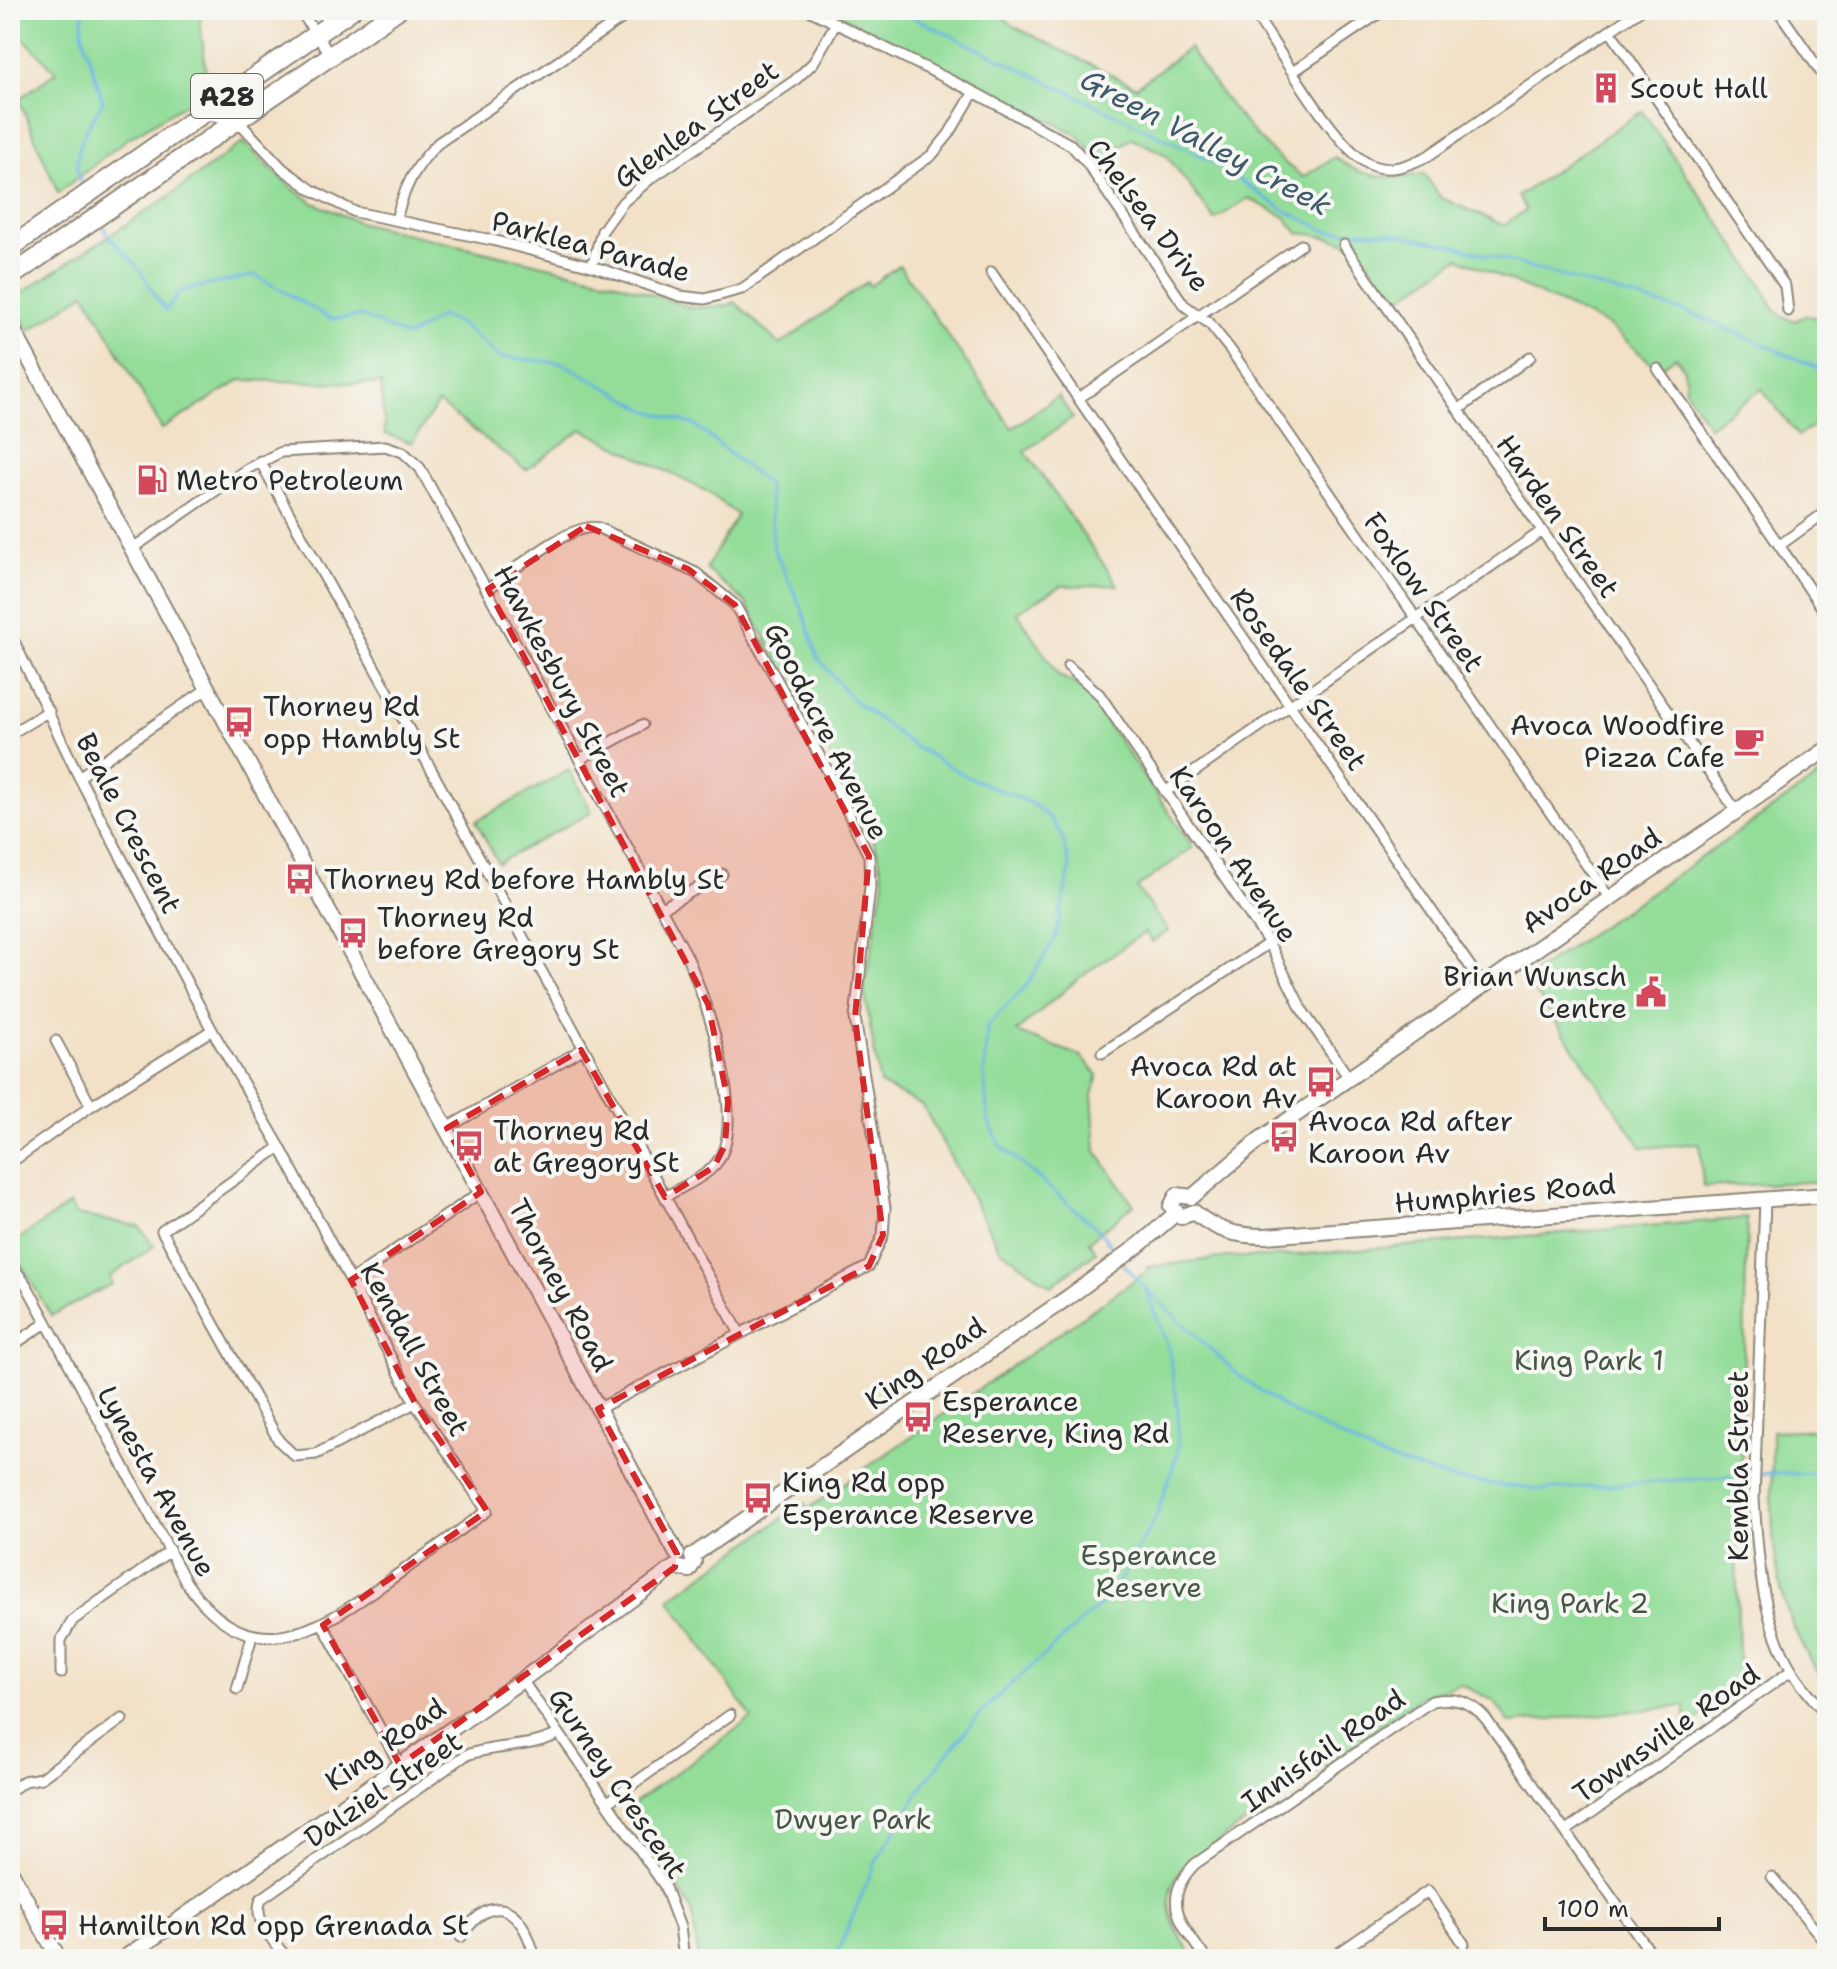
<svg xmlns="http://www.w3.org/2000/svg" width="1837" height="1969" viewBox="0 0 1837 1969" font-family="'Shantell Sans',sans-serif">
  <rect width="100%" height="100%" fill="#f6f6f2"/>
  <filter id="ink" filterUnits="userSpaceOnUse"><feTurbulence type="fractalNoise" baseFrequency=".0125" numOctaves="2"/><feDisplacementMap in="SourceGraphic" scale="16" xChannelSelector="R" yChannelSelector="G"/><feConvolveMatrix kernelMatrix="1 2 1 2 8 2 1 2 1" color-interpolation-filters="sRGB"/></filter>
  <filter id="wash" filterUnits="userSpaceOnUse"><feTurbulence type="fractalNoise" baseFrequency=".006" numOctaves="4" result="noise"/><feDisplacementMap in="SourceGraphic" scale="32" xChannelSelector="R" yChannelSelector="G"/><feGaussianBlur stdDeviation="1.8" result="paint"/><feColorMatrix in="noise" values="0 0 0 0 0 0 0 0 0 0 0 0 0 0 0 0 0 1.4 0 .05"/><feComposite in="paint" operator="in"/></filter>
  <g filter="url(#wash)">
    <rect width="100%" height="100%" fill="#f2e1c7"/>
    <path fill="#93dd99" stroke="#5f8462" stroke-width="2" d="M 19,10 L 199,10 L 208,90 L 127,139 L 58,193 L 19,99 L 56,72 L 11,25 Z
      M 829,10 L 996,10 L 1013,26 L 1136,87 L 1189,48 C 1222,97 1254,142 1303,177 L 1335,157 C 1362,179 1391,180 1424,174 L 1441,198 L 1503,225 L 1526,210 L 1518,196 L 1642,111 L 1761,283 C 1770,301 1774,316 1795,321 L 1806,315 L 1827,321 L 1827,417 L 1798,436 L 1762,389 L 1709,426 L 1686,391 L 1684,369 L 1676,357 L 1658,369 L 1608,325 L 1459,258 L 1396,301 C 1359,250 1364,239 1298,233 L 1285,217 L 1248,198 L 1215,220 L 1166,155 L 1132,138 L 1099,160 L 1077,134 Z
      M 243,142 L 293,189 L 314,203 L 361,223 L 613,281 L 691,308 L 726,306 L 735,302 L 780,345 L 867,282 L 870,286 L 899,265 L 1012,428 L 1058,396 L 1073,418 L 1025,451 L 1118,585 L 1061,586 L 1017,612 L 1059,676 L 1082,687 L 1193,847 L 1137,888 L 1168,931 L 1152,942 L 1145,932 L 1079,978 L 1016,1032 L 1081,1056 L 1098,1075 L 1092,1095 L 1096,1151 L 1134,1205 L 1089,1241 L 1096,1252 L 1051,1286 L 999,1248 L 923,1106 L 880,1084 L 864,990 L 884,882 L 878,853 L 863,816 L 746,603 L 706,569 L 737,515 L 708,492 L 582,429 L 526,470 L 438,403 L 412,443 L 385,434 L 381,384 L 241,380 L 162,429 L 85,293 L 29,331 L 12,299 L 167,198 Z
      M 569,770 L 592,812 L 498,863 L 476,821 Z
      M 1827,771 L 1827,1181 L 1703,1187 L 1700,1143 L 1642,1148 L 1526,978 Z
      M 70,1204 L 76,1215 L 139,1226 L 154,1246 L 110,1277 L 112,1284 L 51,1316 L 10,1245 Z
      M 1747,1218 L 1741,1486 L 1736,1552 L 1740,1689 L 1685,1728 L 1685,1706 L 1510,1723 L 1494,1701 L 1460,1684 L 1423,1696 L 1185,1865 C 1155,1899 1173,1927 1195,1959 L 698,1959 L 692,1911 L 635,1816 L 635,1802 L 752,1718 L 669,1599 L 804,1503 L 809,1508 L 1115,1294 L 1147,1271 L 1147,1267 L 1229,1257 L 1271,1257 Z
      M 1827,1429 L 1827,1685 C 1765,1602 1772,1530 1772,1431 Z"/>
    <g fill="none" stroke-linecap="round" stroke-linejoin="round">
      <path stroke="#68b4e1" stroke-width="3" d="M 898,10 L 1208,159 L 1282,209 L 1327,231 L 1387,232 L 1456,246 L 1693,314 L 1827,372
        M 83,187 C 67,157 87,127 103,102 L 82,32 L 83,10
        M 101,223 C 111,244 128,253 141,272 C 150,285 155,298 166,310 L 181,291 L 255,275 L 331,319 L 362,316 L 408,337 L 441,316 L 461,324 L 499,357 L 563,363 L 647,410 L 695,425 L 768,485 L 774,549 L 803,611 L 818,658 L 851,698 L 914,746 L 968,777 L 1031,803 L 1050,818 L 1062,836 L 1070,868 L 1056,936 L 1027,985 L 987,1026 L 984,1074 L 988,1120 L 1000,1145 L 1099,1230 L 1118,1256
        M 1147,1290 L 1238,1375 L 1285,1408 L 1378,1456 L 1452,1479 L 1541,1490 L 1751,1475
        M 1759,1474 L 1827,1473
        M 835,1959 L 875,1863 L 925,1782 L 982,1711 L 1112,1594 L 1156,1517 L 1178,1452 L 1178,1409 L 1169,1349 L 1145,1288 L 1122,1262"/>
    </g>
  </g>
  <g filter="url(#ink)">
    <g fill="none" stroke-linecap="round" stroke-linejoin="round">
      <g stroke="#8e8679" stroke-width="13">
        <path id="street" d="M 300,10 L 330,55
          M 809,10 L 974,92 L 1071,145 L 1087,163 L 1184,305 L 1210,324 L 1232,352 L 1610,899
          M 1252,10 C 1276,44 1336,149 1369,164 C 1389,174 1409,165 1428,156 L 1640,10
          M 1778,10 L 1827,81
          M 1610,31 L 1785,286 L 1788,311
          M 1294,71 L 1384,10
          M 205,114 L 238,121 L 283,169 L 312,190 L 355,212 L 492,240 L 592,266 L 680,296 L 705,299 L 742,289 L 932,155 L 949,134 L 974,92
          M 396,220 C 404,188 414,167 438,143 L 634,10
          M 1344,245 L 1737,812
          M 592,266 L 602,231 L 623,202 L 650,179 L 794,81 L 813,63 L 836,23
          M 991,272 L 1483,985
          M 1658,369 L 1827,615
          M 1079,398 L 1301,245
          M 1458,410 L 1530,357
          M 260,461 C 422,750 580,1042 739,1332
          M 1780,545 L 1827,511
          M 133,548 L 247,469 L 281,452 L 385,446 L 403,452 L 420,468 L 687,956 C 705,998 753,1131 712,1168 C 700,1180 679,1188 665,1197
          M 488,589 C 512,572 571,521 599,528 L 696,573 L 735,605 L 829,773 L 869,856 L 870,887 L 855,1018 L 885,1208 L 883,1235 L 869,1266 L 598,1409
          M 10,633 L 79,777 L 212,1030 L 280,1147 L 415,1403 L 487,1511 C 454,1535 421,1558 387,1582 C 314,1634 249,1673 186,1582 L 27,1286 L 10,1262
          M 1068,666 L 1099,694 L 1269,943 L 1302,1010 L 1349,1078
          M 10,734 L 49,711
          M 580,759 L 642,725
          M 79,777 L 208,688
          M 1165,792 L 1542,531
          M 661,909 L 722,874
          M 56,1041 L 91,1106
          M 1102,1053 L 1269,943
          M 447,1128 L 581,1050
          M 280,1147 L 162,1231 L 279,1441 L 295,1456 L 316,1454 L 415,1403
          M 10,1163 L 91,1106 L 212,1030
          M 1765,1200 L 1754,1499 C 1758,1557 1761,1621 1793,1672 C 1802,1687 1816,1701 1827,1716
          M 351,1280 L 481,1192
          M 10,1347 L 46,1323
          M 323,1625 L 400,1765
          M 61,1673 L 61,1640 L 73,1620 L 170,1551
          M 522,1680 L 664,1885 L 680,1927 L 684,1959
          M 237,1689 L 252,1636
          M 10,1791 L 24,1781 L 41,1778 L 122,1719
          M 608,1802 L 730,1715
          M 1566,1831 L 1792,1670
          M 1772,1877 L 1827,1944
          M 461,1937 C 494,1887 524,1909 535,1959
          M 287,1959 C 274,1940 252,1922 261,1899 L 466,1755 C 497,1744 529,1749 558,1734
          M 1206,1959 C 1182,1925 1159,1900 1195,1864 L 1432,1701 C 1455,1697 1471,1701 1486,1719 L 1655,1959
          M 1330,1959 L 1428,1891 L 1464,1944"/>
      </g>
      <g stroke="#8e8679" stroke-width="18">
        <path id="secondary" d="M 10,324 L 677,1554
          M 1192,1197 L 1259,1140 L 1827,749
          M 1192,1197 L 1177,1195 L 1171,1206 L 1181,1217 L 1194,1212
          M 1194,1212 C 1216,1231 1237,1236 1265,1236 L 1827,1195
          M 692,1556 L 1070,1296 L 1138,1246 L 1175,1214
          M 675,1567 L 689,1570 L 694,1562 L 692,1556
          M 10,1870 L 59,1959
          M 123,1959 L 522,1680 L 675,1567"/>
      </g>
      <g stroke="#8e8679" stroke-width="22">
        <path id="highway" d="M 10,248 L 351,10
          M 10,277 L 397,10"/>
      </g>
      <use href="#street" stroke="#fff" stroke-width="9"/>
      <use href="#secondary" stroke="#fff" stroke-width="14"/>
      <use href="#highway" stroke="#fff" stroke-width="18"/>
    </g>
  </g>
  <path fill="#d62828" fill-opacity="0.2" stroke="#d62828" stroke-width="6" stroke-dasharray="16 10" stroke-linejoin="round" d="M 586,526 L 688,569 L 735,605 L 869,856 L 855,1018 L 883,1235 L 869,1266 L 598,1409 L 677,1554 L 675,1567 L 400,1765 L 323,1625 L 487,1511 L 415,1403 L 351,1280 L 481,1192 L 447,1128 L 581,1050 L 665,1197 L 714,1167 L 725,1145 L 728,1101 L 708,1004 L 488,589 Z"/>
  <defs>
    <g id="building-bare" transform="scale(2.4)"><path d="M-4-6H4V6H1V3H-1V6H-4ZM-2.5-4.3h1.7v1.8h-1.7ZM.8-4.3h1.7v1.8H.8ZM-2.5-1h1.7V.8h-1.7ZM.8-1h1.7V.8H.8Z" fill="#d1495b" stroke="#f6f6f2" stroke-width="2.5" paint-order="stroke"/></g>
    <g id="fuel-bare" transform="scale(2.4)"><path d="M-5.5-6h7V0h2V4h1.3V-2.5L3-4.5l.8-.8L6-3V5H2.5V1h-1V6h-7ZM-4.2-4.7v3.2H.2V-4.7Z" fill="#d1495b" stroke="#f6f6f2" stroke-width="2.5" paint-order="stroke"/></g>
    <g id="bus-bare" transform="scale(2.4)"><path d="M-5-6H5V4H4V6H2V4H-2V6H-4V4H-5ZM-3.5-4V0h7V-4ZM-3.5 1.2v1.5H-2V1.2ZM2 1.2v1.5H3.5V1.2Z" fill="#d1495b" stroke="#f6f6f2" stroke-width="2.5" paint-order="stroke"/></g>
    <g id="cafe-bare" transform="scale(2.4)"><path d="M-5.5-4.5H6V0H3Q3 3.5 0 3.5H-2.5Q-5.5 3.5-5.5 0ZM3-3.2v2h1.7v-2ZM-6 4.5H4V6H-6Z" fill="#d1495b" stroke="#f6f6f2" stroke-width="2.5" paint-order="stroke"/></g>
    <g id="civic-bare" transform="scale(2.4)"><path d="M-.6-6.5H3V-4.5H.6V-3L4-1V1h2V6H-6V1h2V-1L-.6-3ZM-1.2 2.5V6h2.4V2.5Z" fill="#d1495b" stroke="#f6f6f2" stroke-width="2.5" paint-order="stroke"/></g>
  </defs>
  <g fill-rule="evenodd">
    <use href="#building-bare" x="1606" y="88"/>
    <use href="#fuel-bare" x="152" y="480"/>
    <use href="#bus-bare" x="239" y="722"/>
    <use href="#cafe-bare" x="1749" y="741"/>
    <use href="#bus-bare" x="300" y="879"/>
    <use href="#bus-bare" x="353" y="933"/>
    <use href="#civic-bare" x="1651" y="992"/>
    <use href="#bus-bare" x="1321" y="1082"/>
    <use href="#bus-bare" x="1284" y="1137"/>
    <use href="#bus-bare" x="469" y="1146"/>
    <use href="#bus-bare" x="918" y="1417"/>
    <use href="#bus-bare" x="758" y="1498"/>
    <use href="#bus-bare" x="54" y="1925"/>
  </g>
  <g text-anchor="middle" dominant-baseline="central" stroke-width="8" stroke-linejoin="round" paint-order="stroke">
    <rect fill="#f6f6f2" stroke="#686867" stroke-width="2" x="191" y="74" width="72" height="44" rx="6"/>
    <g font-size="26" font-weight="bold" fill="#2b2b2b">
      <text x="227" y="96">A28</text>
    </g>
    <g font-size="28" fill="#2b2b2b" stroke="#f6f6f2" text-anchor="start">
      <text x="1630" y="88">Scout Hall</text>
      <text x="176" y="480">Metro Petroleum</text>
      <text x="263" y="706">Thorney Rd<tspan x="263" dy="32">opp Hambly St</tspan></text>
      <text x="1725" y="725" text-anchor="end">Avoca Woodfire<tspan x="1725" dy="32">Pizza Cafe</tspan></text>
      <text x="324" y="879">Thorney Rd before Hambly St</text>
      <text x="377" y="917">Thorney Rd<tspan x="377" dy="32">before Gregory St</tspan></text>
      <text x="1627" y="976" text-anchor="end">Brian Wunsch<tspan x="1627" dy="32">Centre</tspan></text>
      <text x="1297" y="1066" text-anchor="end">Avoca Rd at<tspan x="1297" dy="32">Karoon Av</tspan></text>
      <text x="1308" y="1121">Avoca Rd after<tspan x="1308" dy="32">Karoon Av</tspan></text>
      <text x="493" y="1130">Thorney Rd<tspan x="493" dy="32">at Gregory St</tspan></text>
      <text x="942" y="1401">Esperance<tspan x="942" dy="32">Reserve, King Rd</tspan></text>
      <text x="782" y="1482">King Rd opp<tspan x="782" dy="32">Esperance Reserve</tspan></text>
      <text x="78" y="1925">Hamilton Rd opp Grenada St</text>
    </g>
    <g font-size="28" fill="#2b2b2b" stroke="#f6f6f2">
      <text transform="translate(696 124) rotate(-36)">Glenlea Street</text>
      <text transform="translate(1149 215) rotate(53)">Chelsea Drive</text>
      <text transform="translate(591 246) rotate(15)">Parklea Parade</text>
      <text transform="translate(1558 516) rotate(55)">Harden Street</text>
      <text transform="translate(1424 592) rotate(55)">Foxlow Street</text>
      <text transform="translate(1299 679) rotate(55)">Rosedale Street</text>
      <text transform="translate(562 681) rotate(62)">Hawkesbury Street</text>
      <text transform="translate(827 731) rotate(63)">Goodacre Avenue</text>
      <text transform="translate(129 823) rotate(63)">Beale Crescent</text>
      <text transform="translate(1234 854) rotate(56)">Karoon Avenue</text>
      <text transform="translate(1591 880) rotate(-35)">Avoca Road</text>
      <text transform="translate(1505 1193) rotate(-5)">Humphries Road</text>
      <text transform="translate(561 1285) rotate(62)">Thorney Road</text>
      <text transform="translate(415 1349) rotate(61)">Kendall Street</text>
      <text transform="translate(925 1363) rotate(-35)">King Road</text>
      <text transform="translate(1738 1466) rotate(-90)">Kembla Street</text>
      <text transform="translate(157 1481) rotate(61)">Lynesta Avenue</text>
      <text transform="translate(1666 1733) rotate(-35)">Townsville Road</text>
      <text transform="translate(385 1744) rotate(-35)">King Road</text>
      <text transform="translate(1323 1750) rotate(-35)">Innisfail Road</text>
      <text transform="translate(618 1783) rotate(56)">Gurney Crescent</text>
      <text transform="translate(383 1789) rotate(-34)">Dalziel Street</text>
    </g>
    <g font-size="28" fill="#455846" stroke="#f6f6f2">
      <text x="1589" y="1360">King Park 1</text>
      <text x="1149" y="1555">Esperance<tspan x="1149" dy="32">Reserve</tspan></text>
      <text x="1570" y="1603">King Park 2</text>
      <text x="853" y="1819">Dwyer Park</text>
    </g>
    <g font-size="30" font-style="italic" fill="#405b6b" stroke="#f6f6f2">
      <text transform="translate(1206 142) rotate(28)">Green Valley Creek</text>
    </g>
  </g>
  <rect width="1837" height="1969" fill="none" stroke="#f6f6f2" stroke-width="40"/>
  <path d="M1545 1917v12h174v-12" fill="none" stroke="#2b2b2b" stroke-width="4"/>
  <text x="1557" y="1917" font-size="24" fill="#2b2b2b" stroke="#f6f6f2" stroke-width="6" paint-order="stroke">100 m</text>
</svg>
